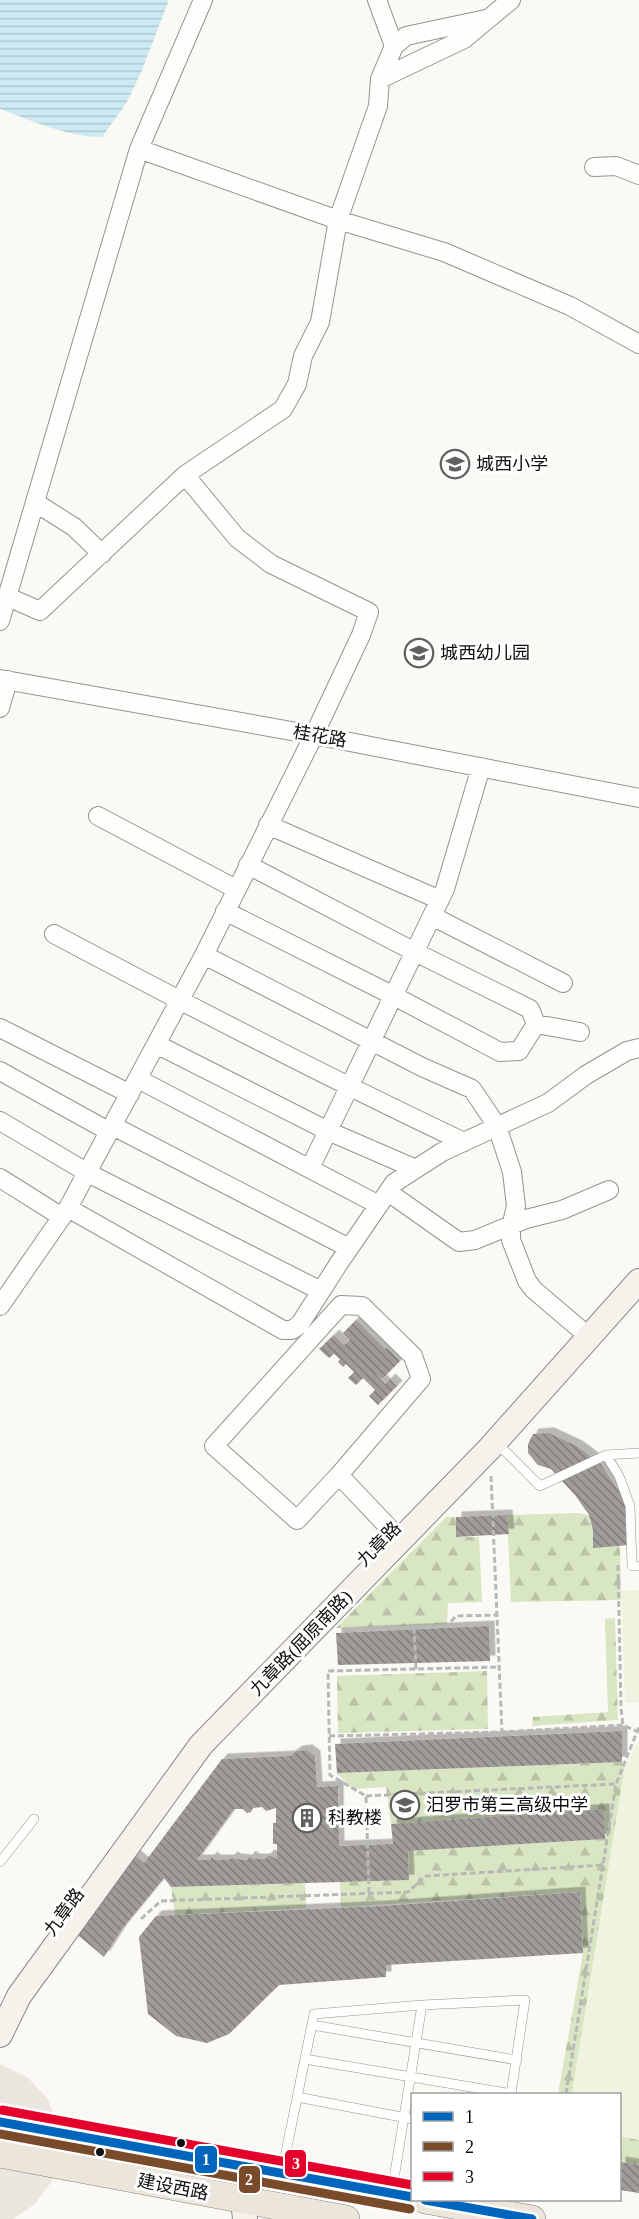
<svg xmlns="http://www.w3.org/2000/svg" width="639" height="2219" viewBox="0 0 639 2219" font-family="'Times New Roman','Noto Sans SC',serif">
  <defs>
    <pattern id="forest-firs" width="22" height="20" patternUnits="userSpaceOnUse" patternTransform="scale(1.5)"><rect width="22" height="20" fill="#d9e6c4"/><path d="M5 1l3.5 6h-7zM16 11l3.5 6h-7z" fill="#b9c4a7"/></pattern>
    <pattern id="water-rules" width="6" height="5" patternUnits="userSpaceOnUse" patternTransform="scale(1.5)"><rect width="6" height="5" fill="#cdeaf3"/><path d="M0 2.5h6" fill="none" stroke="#afc8cf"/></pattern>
    <pattern id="building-back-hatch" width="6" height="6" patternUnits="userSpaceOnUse" patternTransform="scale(1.5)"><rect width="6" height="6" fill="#9f9c99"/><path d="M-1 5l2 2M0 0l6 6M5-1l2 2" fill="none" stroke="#807e7b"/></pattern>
    <filter id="shadow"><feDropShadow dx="5.5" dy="-5.5" stdDeviation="0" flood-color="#0004"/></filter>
  </defs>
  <rect width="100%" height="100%" fill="#fbf9f4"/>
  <path fill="url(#forest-firs)" d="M 577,1513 L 589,1515 L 593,1530 L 620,1546 L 621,1600 L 511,1602 L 507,1515 Z
    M 446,1517 L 456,1517 L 457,1537 L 479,1537 L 482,1602 L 448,1603 L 447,1624 L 336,1628 Z
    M 615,1618 L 618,1720 L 532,1726 L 533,1717 L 608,1712 L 605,1619 Z
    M 487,1671 L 488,1729 L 338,1733 L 337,1676 Z
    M 622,1762 L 625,1766 L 572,2094 L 558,2094 L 583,1953 L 580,1892 L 341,1907 L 340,1882 L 409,1880 L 408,1851 L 604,1839 L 604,1810 L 391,1824 L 386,1787 L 353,1789 L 337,1773 Z
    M 305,1883 L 306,1908 L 175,1915 L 171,1887 Z
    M 620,2136 L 639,2140 L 639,2165 L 620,2162 Z"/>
  <path fill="#f0f3df" d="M 639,1590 L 639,1703 L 625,1703 L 621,1591 Z
    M 639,1740 L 639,2140 L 620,2136 L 620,2094 L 572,2094 L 625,1766 Z"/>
  <path fill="#ebe7e0" d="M 0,2064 L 27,2077 L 47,2098 L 58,2124 L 60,2153 L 52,2181 L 35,2204 L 13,2219 L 0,2219 Z"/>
  <path fill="url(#water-rules)" d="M 0,0 L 169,0 L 142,70 L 127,102 L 102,137 C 68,137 32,121 0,109 Z"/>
  <path fill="url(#building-back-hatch)" fill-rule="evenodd" filter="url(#shadow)" d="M 356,1320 L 385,1349 L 387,1347 L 400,1361 L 382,1379 L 376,1374 L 385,1384 L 390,1379 L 397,1386 L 378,1405 L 369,1396 L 375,1390 L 363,1378 L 356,1385 L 348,1378 L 354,1372 L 346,1364 L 343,1367 L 338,1362 L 340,1359 L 334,1354 L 329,1358 L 319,1349 L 334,1335 L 344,1345 L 350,1340 L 343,1333 Z
    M 549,1433 L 577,1446 L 601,1464 L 620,1493 L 629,1515 L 629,1545 L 593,1548 L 593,1530 L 589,1515 L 575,1495 L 551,1469 L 538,1465 L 528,1453 L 528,1444 L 533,1434 Z
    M 507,1515 L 509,1534 L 456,1537 L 456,1517 Z
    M 489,1626 L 490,1661 L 338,1665 L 336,1633 Z
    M 622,1731 L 622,1762 L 337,1773 L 335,1744 Z
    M 307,1750 L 315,1756 L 317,1787 L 338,1786 L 339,1846 L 393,1844 L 391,1824 L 604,1809 L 605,1839 L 408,1851 L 409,1880 L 171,1887 L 164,1878 L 122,1929 L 104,1957 L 73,1931 L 132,1853 L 144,1863 L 222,1759 L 290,1756 L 297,1751 ZM 262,1807 L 266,1811 L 276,1808 L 276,1823 L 273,1823 L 273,1844 L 277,1844 L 277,1859 L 269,1855 L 265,1859 L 254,1859 L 250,1856 L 247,1860 L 236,1859 L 232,1857 L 229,1860 L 215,1860 L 212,1857 L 209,1860 L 197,1860 L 234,1809 L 243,1809 L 247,1813 L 251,1812 L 253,1808 Z
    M 580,1892 L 583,1953 L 386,1965 L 386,1977 L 279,1985 L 229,2034 L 207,2043 L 176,2036 L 148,2014 L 139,1937 L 156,1916 L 381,1906 Z
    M 620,2162 L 639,2165 L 639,2193 L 620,2190 Z"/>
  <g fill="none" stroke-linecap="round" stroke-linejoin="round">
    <g stroke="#959492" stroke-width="10">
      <path id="lane" d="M 492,1448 L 504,1450 L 540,1486 L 606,1455 L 639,1453
        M 606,1455 L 619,1476 L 630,1506 L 632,1566 L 639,1566
        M 0,1862 L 34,1819
        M 312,2025 L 517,2060
        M 305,2059 L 512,2094
        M 297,2097 L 412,2119
        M 282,2172 L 314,2014 L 422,2005 L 525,2000 L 511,2094
        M 392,2191 L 422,2005"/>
    </g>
    <g stroke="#959492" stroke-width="20">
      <path id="street" d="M 377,0 L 394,46
        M 380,79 L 394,46 L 406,36 L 486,19
        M 139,149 L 338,220 L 444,252 L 570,306 L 639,344
        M 594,167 L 616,166 L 639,175
        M 36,503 L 74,527 L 102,554
        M 8,597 L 40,611 L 185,475 L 283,409 L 297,384 L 303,356 L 320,322 L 338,220 L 378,106 L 380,79 L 464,39 L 511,0
        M 0,621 L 139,149 L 203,0
        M 0,679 L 314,735 L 639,798
        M 0,708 L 8,680
        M 98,816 L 236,889
        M 268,825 L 440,900
        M 248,865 L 415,952 L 530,1009 L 536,1024
        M 225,911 L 394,996 L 500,1052 L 519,1051 L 536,1024 L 580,1032
        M 432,916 L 563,983
        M 54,934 C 189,1006 325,1076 464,1142
        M 204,955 L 422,1067 L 472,1089 L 497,1126 L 512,1172 L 516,1206 L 511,1227 L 511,1240 L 527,1281 L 534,1290 L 581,1330
        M 0,1028 L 130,1094
        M 156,1044 L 328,1131 L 416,1169
        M 0,1071 L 110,1132
        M 138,1079 L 379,1205
        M 0,1121 L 88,1173 L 321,1291
        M 113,1126 L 349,1248
        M 310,1168 L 445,889 L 481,767
        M 0,1178 L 62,1217
        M 388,1192 L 459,1242 L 475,1240 L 526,1219 L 562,1210 L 609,1190
        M 68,1208 L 283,1330 L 292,1330 L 300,1324 L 339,1263 L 394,1183 L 442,1152 L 548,1103 L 586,1075 L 627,1051 L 639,1048
        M 0,1306 L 68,1208 L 204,955 L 314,735 L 361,635 L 369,612 L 271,564 L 237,538 L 185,475
        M 339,1475 L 421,1379 L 413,1356 L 362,1306 L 341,1305 L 214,1446 L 297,1520 L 339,1475 L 392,1531"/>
    </g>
    <g stroke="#8b8a88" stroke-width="26">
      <path id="secondary" d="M 0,2035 L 19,1996 L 201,1745 L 490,1448 L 639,1281
        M 243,2200 L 245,2219"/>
    </g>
    <g stroke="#82817f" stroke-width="28">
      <path id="primary" d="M 0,2122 L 412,2197
        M 0,2154 L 346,2219
        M 425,2200 L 532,2219"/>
    </g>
    <path stroke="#b8b8b7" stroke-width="3" stroke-dasharray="6 3" stroke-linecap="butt" d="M 491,1476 L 502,1732
      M 618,1565 L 621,1709 L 623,1725
      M 416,1669 L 414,1627 L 447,1626 L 456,1616 L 497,1615
      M 329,1736 L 502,1732 L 623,1725 L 636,1731
      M 366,1796 L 616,1784
      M 369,1893 L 366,1796 L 330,1775 L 328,1671 L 499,1667
      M 141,1919 L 161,1901 L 408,1892 L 426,1876 L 603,1865
      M 566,2094 L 616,1784 L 639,1727"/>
    <use href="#lane" stroke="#fefefd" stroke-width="9"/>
    <use href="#street" stroke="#fefefd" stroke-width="18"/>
    <use href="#secondary" stroke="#f5f2eb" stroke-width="24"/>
    <use href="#primary" stroke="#ebe5da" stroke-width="27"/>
    <g stroke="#fff" stroke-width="14">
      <path id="bus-1" d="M 0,2122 L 412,2197
        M 425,2200 L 532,2219"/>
    </g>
    <g stroke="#fff" stroke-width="14">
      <path id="bus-2" d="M 0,2134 L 410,2209"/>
    </g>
    <g stroke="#fff" stroke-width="14">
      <path id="bus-3" d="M 2,2110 L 412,2185"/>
    </g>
    <use href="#bus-1" stroke="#0065bd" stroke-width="9"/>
    <use href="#bus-2" stroke="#7a4b2a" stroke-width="9"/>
    <use href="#bus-3" stroke="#e4002b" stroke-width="9"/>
  </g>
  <defs>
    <g id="school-ring" transform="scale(1.5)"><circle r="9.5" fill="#fff" stroke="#61605e" stroke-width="1.5"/><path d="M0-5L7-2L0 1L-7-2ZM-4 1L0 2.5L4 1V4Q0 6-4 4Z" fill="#61605e"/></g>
    <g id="building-ring" transform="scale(1.5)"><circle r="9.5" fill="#fff" stroke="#61605e" stroke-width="1.5"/><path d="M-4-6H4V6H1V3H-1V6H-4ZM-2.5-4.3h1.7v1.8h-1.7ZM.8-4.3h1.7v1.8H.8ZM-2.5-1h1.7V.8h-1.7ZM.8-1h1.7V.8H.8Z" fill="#61605e"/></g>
  </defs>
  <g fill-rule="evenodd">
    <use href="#school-ring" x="455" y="464"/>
    <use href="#school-ring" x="419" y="653"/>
    <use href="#school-ring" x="405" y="1805"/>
    <use href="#building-ring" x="307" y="1818"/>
  </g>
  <g fill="#0e0e0e" stroke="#fff" stroke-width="2">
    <circle cx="181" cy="2143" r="5"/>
    <circle cx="100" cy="2152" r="5"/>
  </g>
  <g text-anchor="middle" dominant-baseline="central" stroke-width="6" stroke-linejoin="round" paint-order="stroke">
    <g font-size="18" fill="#0e0e0e" stroke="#fff" text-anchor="start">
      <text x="476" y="464">城西小学</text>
      <text x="440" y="653">城西幼儿园</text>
      <text x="426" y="1805">汨罗市第三高级中学</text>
      <text x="328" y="1818">科教楼</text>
    </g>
    <g font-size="18" fill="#0e0e0e" stroke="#fff">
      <text transform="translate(320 736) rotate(10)">桂花路</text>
      <text transform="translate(379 1544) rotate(-46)">九章路</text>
      <text transform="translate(301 1643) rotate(-46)">九章路(屈原南路)</text>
      <text transform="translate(64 1912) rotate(-54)">九章路</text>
      <text transform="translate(173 2187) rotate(11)">建设西路</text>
    </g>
  </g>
  <g stroke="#fff" stroke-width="2">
    <rect x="194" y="2145" width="24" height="29" rx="6" fill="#0065bd"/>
    <rect x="284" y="2149" width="23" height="29" rx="6" fill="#e4002b"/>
    <rect x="238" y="2165" width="23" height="29" rx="6" fill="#7a4b2a"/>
  </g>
  <g font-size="16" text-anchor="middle" font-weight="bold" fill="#fff">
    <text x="206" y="2165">1</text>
    <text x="296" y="2169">3</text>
    <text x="249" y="2185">2</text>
  </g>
  <rect x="411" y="2093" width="210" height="108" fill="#ffffff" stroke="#9f9f9f" stroke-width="1.5"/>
  <rect x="423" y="2112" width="30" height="9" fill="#0065bd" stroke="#9f9f9f" stroke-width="1.5"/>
  <text x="465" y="2123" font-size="18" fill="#0e0e0e">1</text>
  <rect x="423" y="2142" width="30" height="9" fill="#7a4b2a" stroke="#9f9f9f" stroke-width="1.5"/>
  <text x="465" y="2153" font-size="18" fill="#0e0e0e">2</text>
  <rect x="423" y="2172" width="30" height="9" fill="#e4002b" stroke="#9f9f9f" stroke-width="1.5"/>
  <text x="465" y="2183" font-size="18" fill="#0e0e0e">3</text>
</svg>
